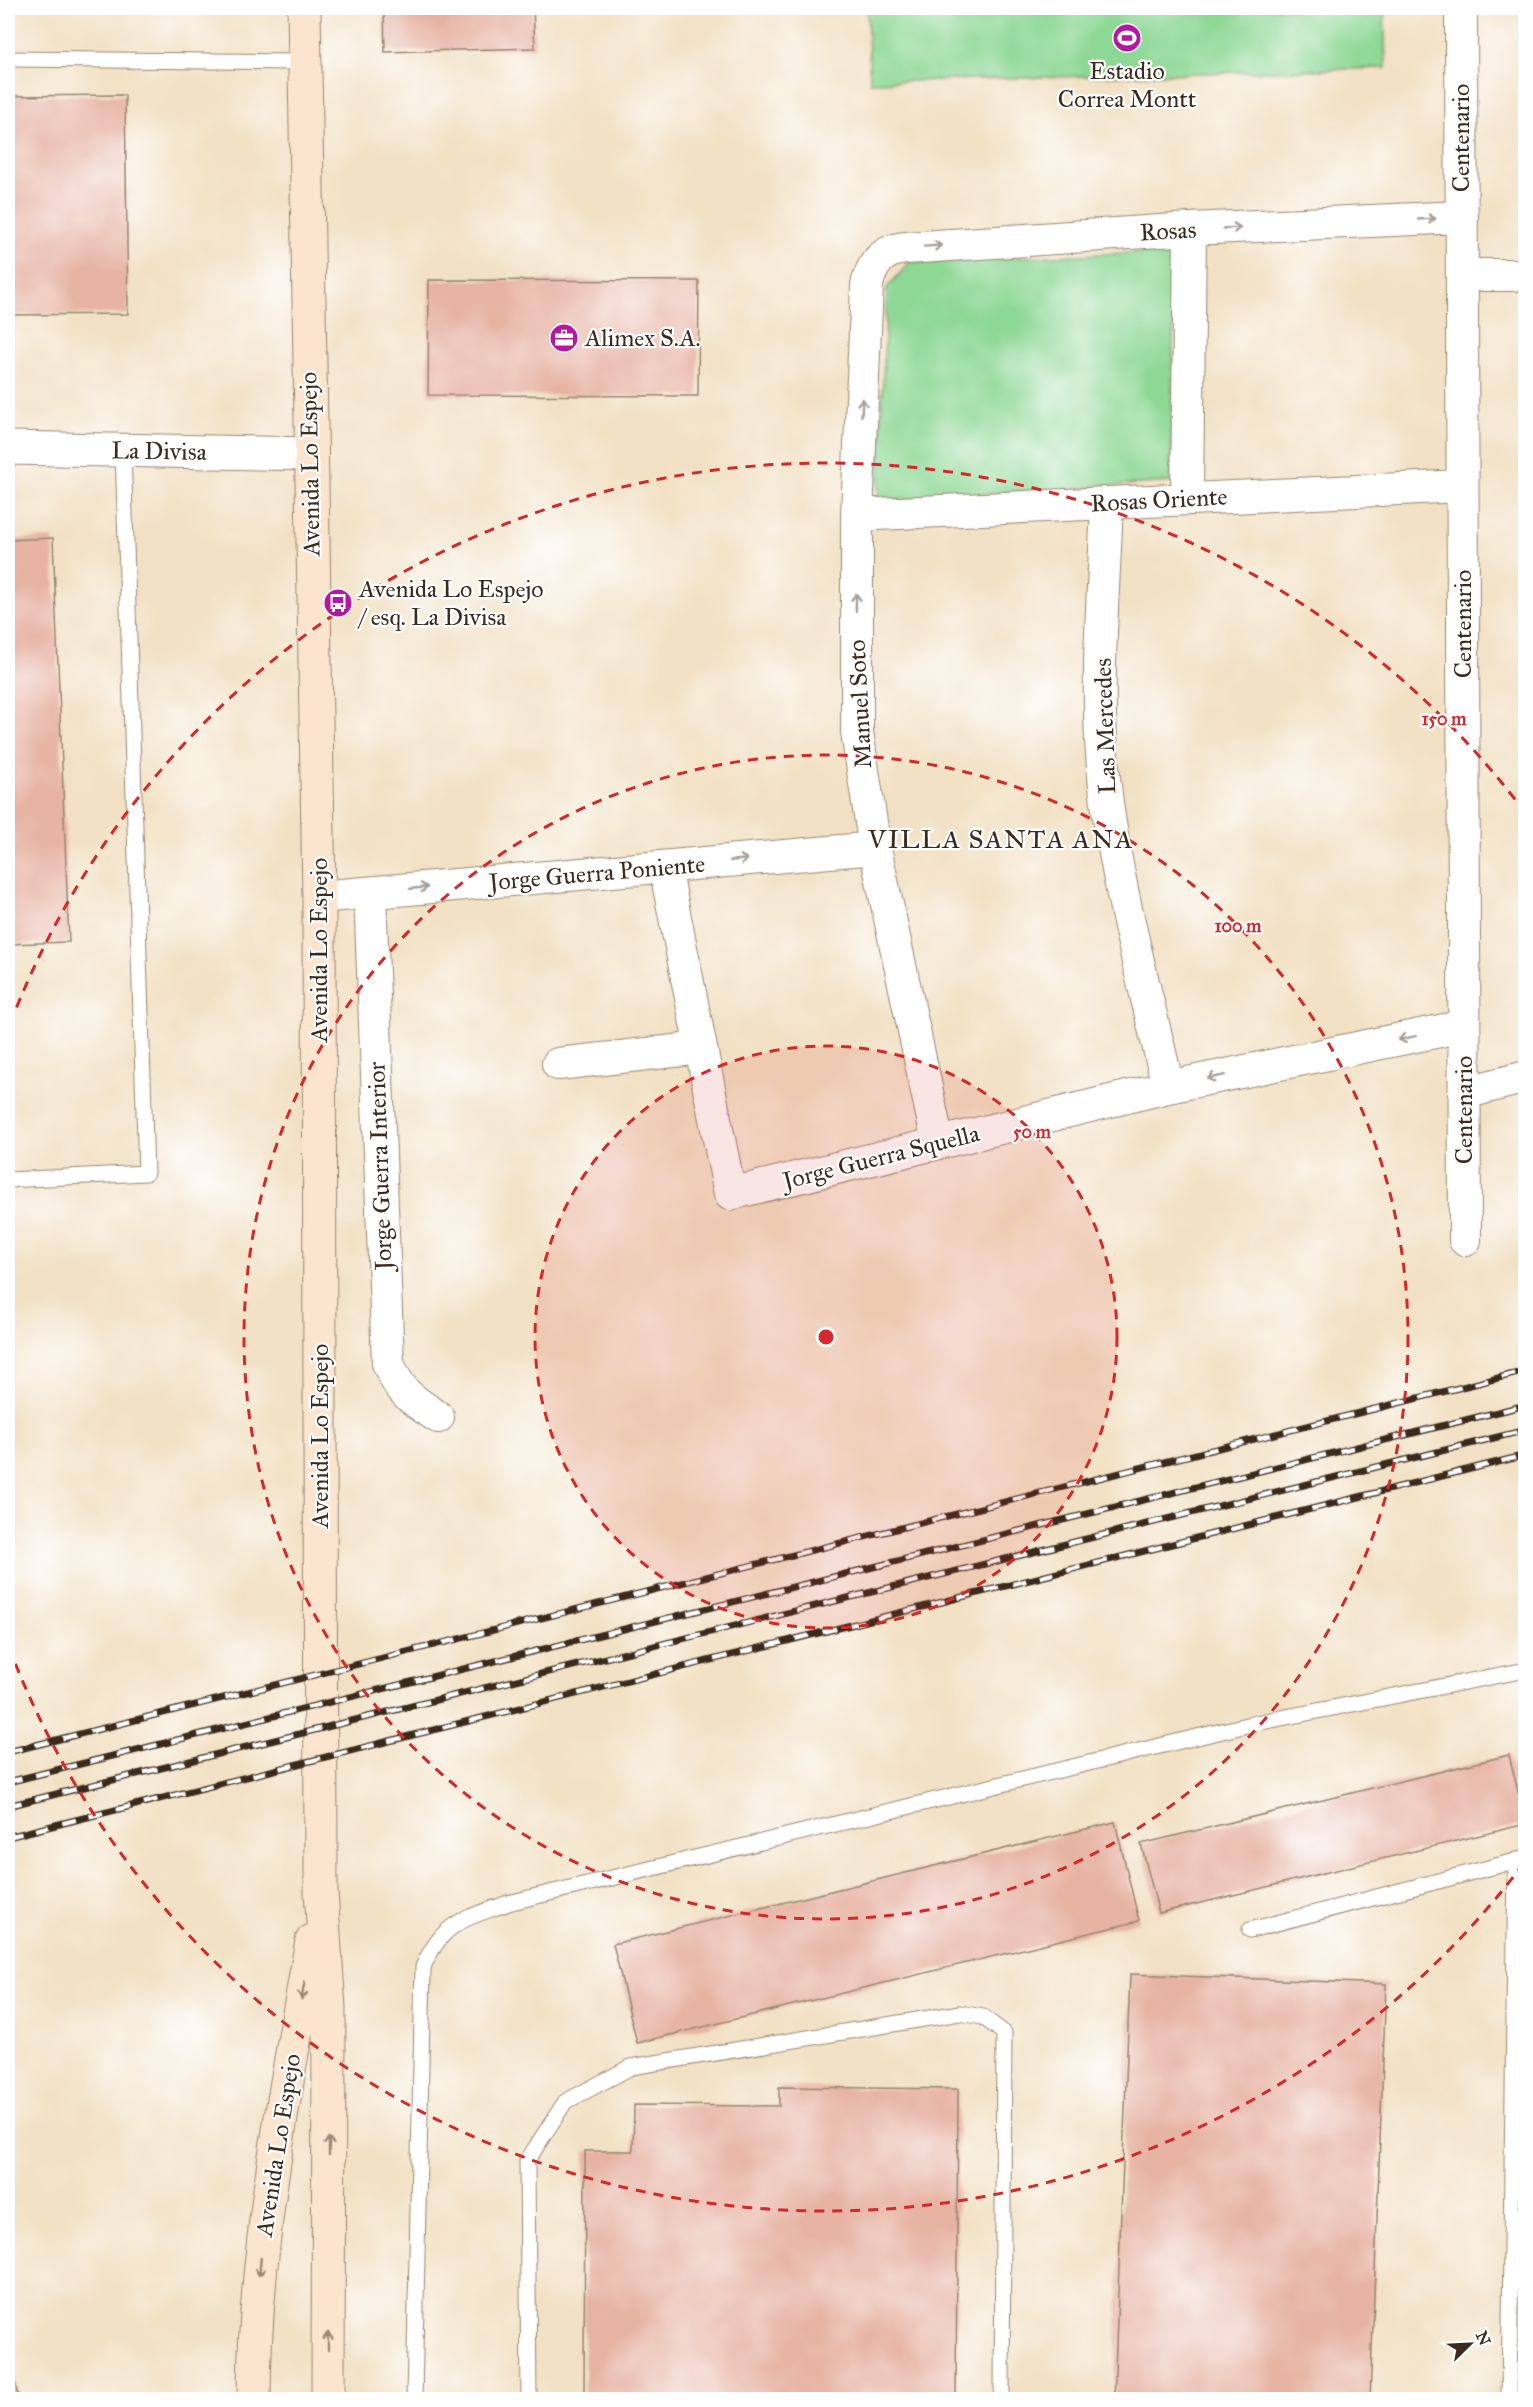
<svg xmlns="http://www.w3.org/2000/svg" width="1533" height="2407" viewBox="0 0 1533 2407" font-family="'IM FELL Great Primer',serif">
  <rect width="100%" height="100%" fill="#fff"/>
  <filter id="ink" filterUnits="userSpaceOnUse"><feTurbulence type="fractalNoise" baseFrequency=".0167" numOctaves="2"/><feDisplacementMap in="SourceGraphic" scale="12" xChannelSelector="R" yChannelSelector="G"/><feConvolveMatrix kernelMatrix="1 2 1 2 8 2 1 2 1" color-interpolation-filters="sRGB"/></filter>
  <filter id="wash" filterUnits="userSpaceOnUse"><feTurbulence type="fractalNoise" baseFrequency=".008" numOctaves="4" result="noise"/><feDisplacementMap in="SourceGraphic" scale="24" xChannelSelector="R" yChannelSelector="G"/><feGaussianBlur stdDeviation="1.35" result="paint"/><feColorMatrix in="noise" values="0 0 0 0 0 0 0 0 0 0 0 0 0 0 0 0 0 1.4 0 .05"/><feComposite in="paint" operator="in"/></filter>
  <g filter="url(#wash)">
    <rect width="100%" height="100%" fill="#f2e1c4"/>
    <path fill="#8ed895" stroke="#64815a" stroke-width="1.5" d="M 867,8 L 1384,8 L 1386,68 L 870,82 Z
      M 1174,251 L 1171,482 L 878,501 L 887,288 L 910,262 Z"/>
    <g id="blocks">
      <path fill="#e7b3a3" d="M 384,8 L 533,8 L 535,48 L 385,52 Z
        M 125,95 L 128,314 L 8,315 L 8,96 Z
        M 429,280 L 699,281 L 698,396 L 428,395 Z
        M 53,538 L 69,942 L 8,944 L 8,540 Z
        M 1509,1755 L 1526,1824 L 1159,1913 L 1141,1844 Z
        M 1115,1822 L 1139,1921 L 637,2043 L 613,1944 Z
        M 1130,1974 L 1386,1984 L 1370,2400 L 1114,2400 Z
        M 779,2087 L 958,2089 L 956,2400 L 584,2400 L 585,2151 L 633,2151 L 634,2105 L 779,2106 Z
        M 8,2354 L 19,2400 L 8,2400 Z"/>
    </g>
  </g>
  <g filter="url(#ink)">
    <use href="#blocks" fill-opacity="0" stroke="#968671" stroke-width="1.5"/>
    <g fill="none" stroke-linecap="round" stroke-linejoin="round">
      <g stroke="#968671" stroke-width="17">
        <path id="service" d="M 8,59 L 305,62
          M 8,1180 L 146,1173 L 123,450
          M 1250,1930 L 1523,1859
          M 414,2400 L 423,1967 C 443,1921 465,1919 508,1903 L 1251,1724 L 1526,1670
          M 529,2400 L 527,2161 L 565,2102 L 631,2067 L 960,2013 L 983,2017 L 1004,2033 L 1002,2400
          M 1509,2400 L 1516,1860"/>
      </g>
      <g stroke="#968671" stroke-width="34">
        <path id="minor" d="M 1461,8 L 1465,1240
          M 1462,275 L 1526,275
          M 1187,499 L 1190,229
          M 1107,503 C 1104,590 1095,680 1103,767 C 1113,875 1144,981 1168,1087
          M 857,515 L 1462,486
          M 665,867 L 730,1194 L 1168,1087 L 1464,1026
          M 370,893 L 388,1363 C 400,1393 412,1400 438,1417
          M 319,897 L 875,848
          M 558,1064 L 701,1048
          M 1464,1093 L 1526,1077
          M 938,1143 L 875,848 L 857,732 L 857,515 L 867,285 C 872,263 882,250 906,248 L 1190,229 L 1462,217"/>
      </g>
      <g stroke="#968671" stroke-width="35">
        <path id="tertiary" d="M 8,448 L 310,454"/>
      </g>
      <g stroke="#968671" stroke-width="35">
        <path id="secondary" d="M 304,8 L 319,897 L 321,1892 L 329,2008 L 328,2400
          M 254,2400 C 254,2244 285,2094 312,1941"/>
      </g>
      <use href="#service" stroke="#fff" stroke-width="15"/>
      <use href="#minor" stroke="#fff" stroke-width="32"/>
      <use href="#tertiary" stroke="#fff" stroke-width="33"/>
      <use href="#secondary" stroke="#fce5cf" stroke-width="33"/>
      <g stroke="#3b2a1e" stroke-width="7">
        <path id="rail" d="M 8,1752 L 1526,1371
          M 8,1782 L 1526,1405
          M 8,1806 L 1526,1430
          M 8,1837 L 1526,1455"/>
      </g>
      <use href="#rail" stroke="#fff" stroke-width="4.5" stroke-dasharray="14" stroke-linecap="butt"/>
    </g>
    <defs><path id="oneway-shaft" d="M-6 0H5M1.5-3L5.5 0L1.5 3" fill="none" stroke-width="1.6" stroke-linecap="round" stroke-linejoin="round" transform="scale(1.5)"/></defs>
    <g stroke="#a79f9a">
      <use href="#oneway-shaft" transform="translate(1427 219) rotate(-3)"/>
      <use href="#oneway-shaft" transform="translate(1232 228) rotate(-3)"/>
      <use href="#oneway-shaft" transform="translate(933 246) rotate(-4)"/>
      <use href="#oneway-shaft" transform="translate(862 407) rotate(-87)"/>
      <use href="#oneway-shaft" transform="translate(856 602) rotate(-89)"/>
      <use href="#oneway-shaft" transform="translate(739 860) rotate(-5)"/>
      <use href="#oneway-shaft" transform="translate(419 888) rotate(-5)"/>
      <use href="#oneway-shaft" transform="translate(1407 1038) rotate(168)"/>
      <use href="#oneway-shaft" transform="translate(1216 1077) rotate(168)"/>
    </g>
    <g stroke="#9c8876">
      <use href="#oneway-shaft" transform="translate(303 1991) rotate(100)"/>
      <use href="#oneway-shaft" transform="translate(329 2146) rotate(-90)"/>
      <use href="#oneway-shaft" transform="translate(260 2267) rotate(95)"/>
      <use href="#oneway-shaft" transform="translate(328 2341) rotate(-90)"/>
    </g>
  </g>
  <circle cx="826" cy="1337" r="291" fill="#d62828" fill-opacity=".12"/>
  <g fill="none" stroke="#d62828" stroke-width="3" stroke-dasharray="10 8">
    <circle cx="826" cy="1337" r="291"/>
    <circle cx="826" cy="1337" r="582"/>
    <path d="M1524 1863A874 874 0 0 1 10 1650M10 1024A874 874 0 0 1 1524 811"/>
  </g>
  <defs>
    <g id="stadium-disc" transform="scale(1.5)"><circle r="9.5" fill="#b5179e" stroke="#fff"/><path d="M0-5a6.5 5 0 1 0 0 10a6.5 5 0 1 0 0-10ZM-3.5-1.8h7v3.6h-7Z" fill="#fff"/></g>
    <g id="office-disc" transform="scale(1.5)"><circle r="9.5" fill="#b5179e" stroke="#fff"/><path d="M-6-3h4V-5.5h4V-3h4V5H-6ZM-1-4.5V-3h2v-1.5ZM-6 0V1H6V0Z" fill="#fff"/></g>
    <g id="bus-disc" transform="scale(1.5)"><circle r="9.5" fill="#b5179e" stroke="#fff"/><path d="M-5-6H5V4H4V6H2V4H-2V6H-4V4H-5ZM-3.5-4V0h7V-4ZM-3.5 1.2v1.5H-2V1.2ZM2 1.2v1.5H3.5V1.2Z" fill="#fff"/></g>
  </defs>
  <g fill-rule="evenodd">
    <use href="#stadium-disc" x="1127" y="38"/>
    <use href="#office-disc" x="564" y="338"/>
    <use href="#bus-disc" x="338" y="603"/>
  </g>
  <g text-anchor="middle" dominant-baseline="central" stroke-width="4.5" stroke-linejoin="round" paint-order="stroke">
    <g font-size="24" fill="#3b2a1e" stroke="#fff" text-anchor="start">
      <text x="1127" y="71" text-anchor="middle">Estadio<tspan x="1127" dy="28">Correa Montt</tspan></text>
      <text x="585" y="338">Alimex S.A.</text>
      <text x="359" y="589">Avenida Lo Espejo<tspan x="359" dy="28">/ esq. La Divisa</tspan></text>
    </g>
    <g font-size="24" fill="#3b2a1e" stroke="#fff">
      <text transform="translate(1461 138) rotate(-90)">Centenario</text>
      <text transform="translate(1168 231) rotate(-3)">Rosas</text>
      <text transform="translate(159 451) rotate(1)">La Divisa</text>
      <text transform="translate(310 464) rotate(-91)">Avenida Lo Espejo</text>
      <text transform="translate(1159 500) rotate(-3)">Rosas Oriente</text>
      <text transform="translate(1463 624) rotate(-90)">Centenario</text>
      <text transform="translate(860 704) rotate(-93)">Manuel Soto</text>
      <text transform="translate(1105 726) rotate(-92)">Las Mercedes</text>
      <text transform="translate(597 873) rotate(-5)">Jorge Guerra Poniente</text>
      <text transform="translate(319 950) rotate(-90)">Avenida Lo Espejo</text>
      <text transform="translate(1464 1110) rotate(-90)">Centenario</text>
      <text transform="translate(881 1157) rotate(-14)">Jorge Guerra Squella</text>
      <text transform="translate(380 1166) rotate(-92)">Jorge Guerra Interior</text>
      <text transform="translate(320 1436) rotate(-90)">Avenida Lo Espejo</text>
      <text transform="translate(278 2145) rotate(-81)">Avenida Lo Espejo</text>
    </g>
    <g font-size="26" letter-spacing="1.5" fill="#3b2a1e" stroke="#fff">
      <text x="1001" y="839">VILLA SANTA ANA</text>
    </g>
  </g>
  <circle cx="826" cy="1337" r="9" fill="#d62828" stroke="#fff" stroke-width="3"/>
  <g font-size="18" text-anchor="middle" font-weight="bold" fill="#d62828" stroke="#fff" stroke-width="4.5" stroke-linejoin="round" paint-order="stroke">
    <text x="1444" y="725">150 m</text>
    <text x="1238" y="932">100 m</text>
    <text x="1032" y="1138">50 m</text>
  </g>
  <rect width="1533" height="2407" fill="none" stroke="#fff" stroke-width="30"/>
  <g transform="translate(1470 2344) rotate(66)" stroke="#ffffff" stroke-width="4.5" paint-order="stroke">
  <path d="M0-4.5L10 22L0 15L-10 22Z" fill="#3b2a1e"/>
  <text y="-9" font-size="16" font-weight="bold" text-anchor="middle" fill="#3b2a1e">N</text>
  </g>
</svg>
